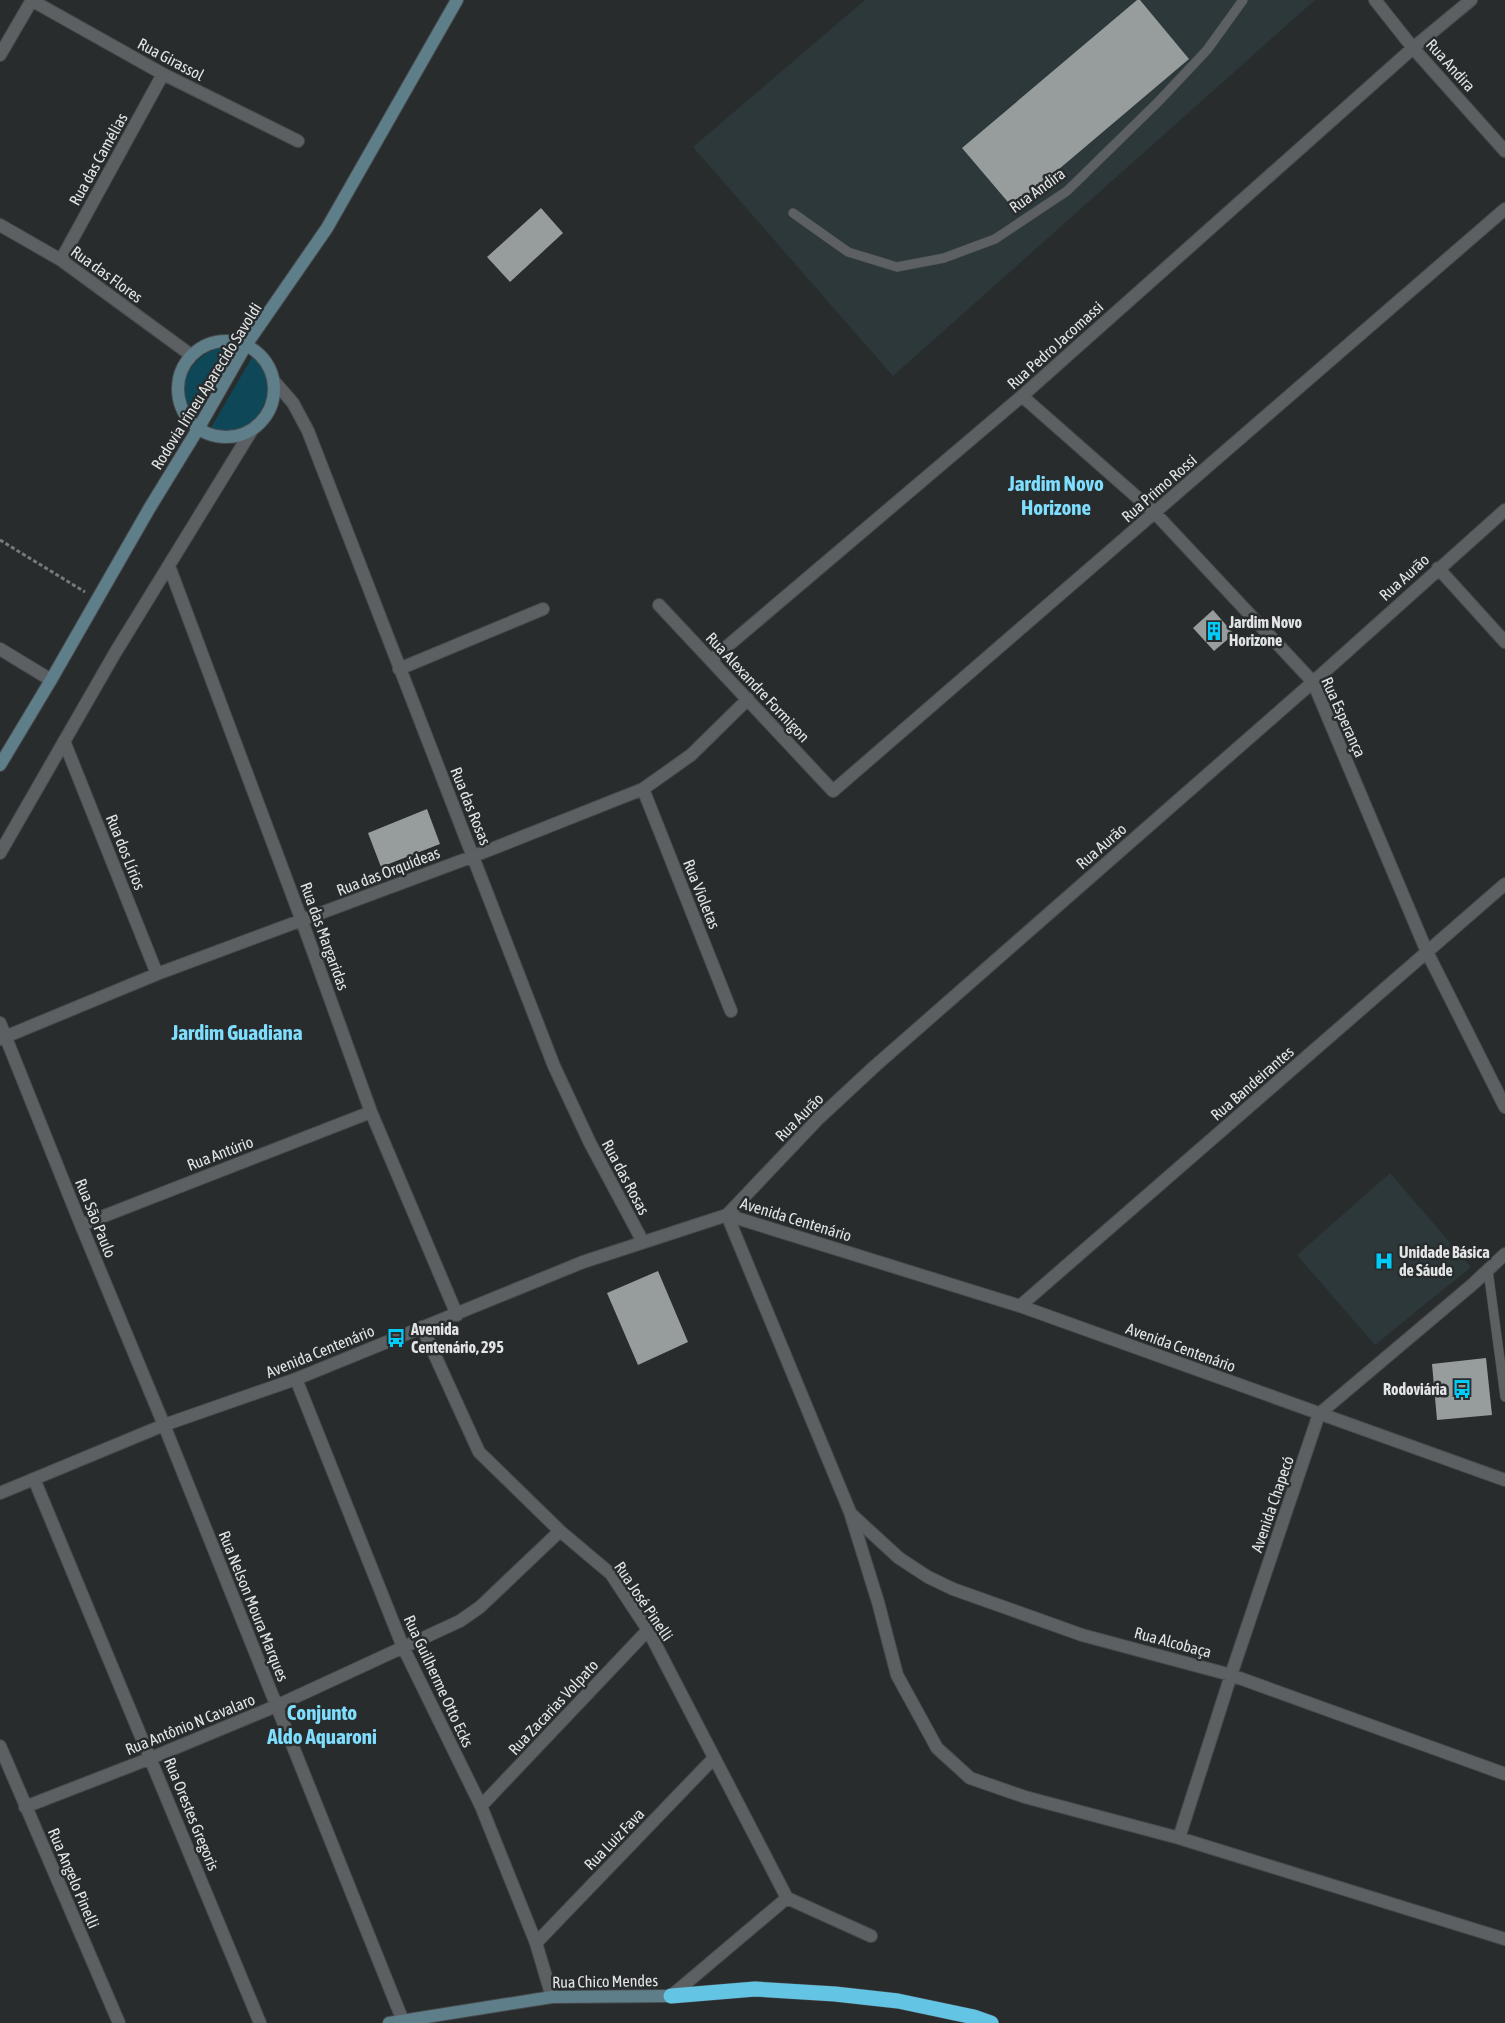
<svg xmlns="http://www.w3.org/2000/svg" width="1505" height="2023" viewBox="0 0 1505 2023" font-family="'Asap Condensed',sans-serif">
  <rect width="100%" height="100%" fill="#282c2d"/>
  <path fill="#2d383b" d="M 865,0 L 1315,0 L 893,376 L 693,147 Z
    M 1390,1173 L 1471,1267 L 1375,1345 L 1297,1255 Z"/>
  <path fill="#0e4858" d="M 232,347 L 192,418 C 189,415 186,411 184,408 C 173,386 195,355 216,349 C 221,347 227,347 232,347 Z
    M 254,354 C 260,361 269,370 270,380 C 270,386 268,393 266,399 C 256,426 238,438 209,431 Z"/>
  <path fill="#979c9d" d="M 1137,0 L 1140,0 L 1189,59 L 1013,208 L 962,148 Z
    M 541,208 L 563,233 L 510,282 L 487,257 Z
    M 1213,610 L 1234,634 L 1214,651 L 1193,628 Z
    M 427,809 L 440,844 L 381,867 L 368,833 Z
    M 658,1271 L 688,1342 L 638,1365 L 607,1293 Z
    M 1486,1358 L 1492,1415 L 1437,1420 L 1432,1364 Z"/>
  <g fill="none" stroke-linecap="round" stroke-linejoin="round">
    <g stroke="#474a4c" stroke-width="10">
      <path id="service" d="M 793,213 L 848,252 L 897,267 L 944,258 L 995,239 L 1067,191 L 1158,102 L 1207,50 L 1243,0
        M 1488,1270 L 1505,1397"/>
    </g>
    <g stroke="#474a4c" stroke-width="14">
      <path id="minor" d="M 31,0 L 163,74 L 298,141
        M 1375,0 L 1413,48 L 1505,151
        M 0,55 L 32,0
        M 0,225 L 61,260 L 191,355
        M 61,260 L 163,74
        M 273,380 L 293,403 L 308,431 L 554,1066 L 590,1143 L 643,1242
        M 1022,396 L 1155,513 L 1313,682 L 1427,952 L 1505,1107
        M 1505,510 L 1313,682 L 875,1066 L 819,1118 L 727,1215 L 850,1512 L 878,1602 L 897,1675 L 937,1748 L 970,1778 L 1025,1797 L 1179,1838 L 1505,1939
        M 169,566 L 302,921 L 371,1112 L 457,1315
        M 1438,568 L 1505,642
        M 659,605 L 833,791 L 1505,209
        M 0,649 L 51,680
        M 711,660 L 1022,396 L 1413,48 L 1471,0
        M 399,669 L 543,609
        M 64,741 L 157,974
        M 643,789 L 731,1011
        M 0,853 L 115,653 L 252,430
        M 0,1023 L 81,1225 L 164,1425 L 403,2021
        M 0,1039 L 157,974 L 474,856 L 643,789 L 691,755 L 748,699
        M 81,1225 L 371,1112
        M 1020,1306 L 1505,884
        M 422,1327 L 479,1452 L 560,1531 L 611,1574 L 648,1630 L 787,1898
        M 296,1379 L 403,1647 L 481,1806 L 536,1943 L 552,1997
        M 34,1479 L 260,2023
        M 851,1514 L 899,1558 L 928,1577 L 953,1589 L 1082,1635 L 1231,1675 L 1505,1774
        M 0,1746 L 119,2023
        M 481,1806 L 648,1630
        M 25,1807 L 151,1758 L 276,1706 L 460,1621 L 480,1607 L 560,1531
        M 1179,1838 L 1231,1675 L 1319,1414
        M 787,1898 L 871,1936
        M 536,1943 L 714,1758
        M 671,1996 L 787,1898"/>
    </g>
    <g stroke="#474a4c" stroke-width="14">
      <path id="tertiary" d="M 1319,1414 L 1473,1284 L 1505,1254
        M 0,1493 L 164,1425 L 296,1379 L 583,1262 L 727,1215 L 1020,1306 L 1505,1480"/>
    </g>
    <g stroke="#474a4c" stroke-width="14">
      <path id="secondary" d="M178 389a48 48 0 1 1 96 0a48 48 0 1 1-96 0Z
        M 0,765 L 51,680 L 149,509 L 198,429 L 246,345 L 327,228 L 457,0
        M 389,2023 L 552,1997 L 671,1996"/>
    </g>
    <g stroke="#474a4c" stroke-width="16">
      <path id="motorway" d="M 671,1996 L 755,1989 L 835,1994 L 898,2001 L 974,2017 L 991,2023"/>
    </g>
    <path stroke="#777a7b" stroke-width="3" stroke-dasharray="4 2.5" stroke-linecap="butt" d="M 0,540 L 85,592"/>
    <use href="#service" stroke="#5c6062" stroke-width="9"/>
    <use href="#minor" stroke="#5c6062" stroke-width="12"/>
    <use href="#tertiary" stroke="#5c6062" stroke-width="12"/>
    <use href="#secondary" stroke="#5e7e89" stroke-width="12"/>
    <use href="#motorway" stroke="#63c4e4" stroke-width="15"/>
  </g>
  <defs>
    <g id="building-bare" transform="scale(1.5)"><path d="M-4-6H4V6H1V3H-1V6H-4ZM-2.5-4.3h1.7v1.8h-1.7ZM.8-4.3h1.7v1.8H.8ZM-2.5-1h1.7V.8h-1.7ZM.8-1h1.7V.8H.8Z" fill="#00cbf9" stroke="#282c2d" stroke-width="2.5" paint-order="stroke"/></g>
    <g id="hospital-bare" transform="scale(1.5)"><path d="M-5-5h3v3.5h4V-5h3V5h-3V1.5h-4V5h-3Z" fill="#00cbf9" stroke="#282c2d" stroke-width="2.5" paint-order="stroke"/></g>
    <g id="bus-bare" transform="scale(1.5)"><path d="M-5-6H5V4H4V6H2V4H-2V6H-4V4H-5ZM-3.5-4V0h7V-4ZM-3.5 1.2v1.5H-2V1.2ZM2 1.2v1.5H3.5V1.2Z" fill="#00cbf9" stroke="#282c2d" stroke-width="2.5" paint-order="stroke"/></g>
  </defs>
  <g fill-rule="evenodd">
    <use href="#building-bare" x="1214" y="631"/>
    <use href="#hospital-bare" x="1384" y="1261"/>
    <use href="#bus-bare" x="396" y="1338"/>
    <use href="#bus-bare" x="1462" y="1389"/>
  </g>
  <g text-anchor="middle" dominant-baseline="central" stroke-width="5" stroke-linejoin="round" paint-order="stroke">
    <g font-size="16" fill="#e2e4e5" stroke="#282c2d">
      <text transform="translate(171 59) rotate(28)">Rua Girassol</text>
      <text transform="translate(1451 65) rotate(48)">Rua Andira</text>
      <text transform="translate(98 159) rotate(-61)">Rua das Camélias</text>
      <text transform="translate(1037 190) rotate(-36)">Rua Andira</text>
      <text transform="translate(107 274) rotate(36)">Rua das Flores</text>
      <text transform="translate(1055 345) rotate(-42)">Rua Pedro Jacomassi</text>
      <text transform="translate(206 386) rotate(-58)">Rodovia Irineu Aparecido Savoldi</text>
      <text transform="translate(1159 488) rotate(-41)">Rua Primo Rossi</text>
      <text transform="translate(1404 577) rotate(-42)">Rua Aurão</text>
      <text transform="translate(758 687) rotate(47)">Rua Alexandre Formigon</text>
      <text transform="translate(1344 717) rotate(66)">Rua Esperança</text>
      <text transform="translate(471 806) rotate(68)">Rua das Rosas</text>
      <text transform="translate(1101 846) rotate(-41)">Rua Aurão</text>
      <text transform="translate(126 852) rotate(68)">Rua dos Lírios</text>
      <text transform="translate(388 871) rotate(-21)">Rua das Orquídeas</text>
      <text transform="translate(702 894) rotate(68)">Rua Violetas</text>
      <text transform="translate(325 936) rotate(70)">Rua das Margaridas</text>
      <text transform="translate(1252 1083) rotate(-41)">Rua Bandeirantes</text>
      <text transform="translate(799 1117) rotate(-45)">Rua Aurão</text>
      <text transform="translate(220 1153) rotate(-21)">Rua Antúrio</text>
      <text transform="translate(626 1177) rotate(62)">Rua das Rosas</text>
      <text transform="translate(96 1218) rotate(68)">Rua São Paulo</text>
      <text transform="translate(796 1219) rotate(17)">Avenida Centenário</text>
      <text transform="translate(1181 1347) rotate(20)">Avenida Centenário</text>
      <text transform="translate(320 1351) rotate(-22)">Avenida Centenário</text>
      <text transform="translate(1272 1504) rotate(-71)">Avenida Chapecó</text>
      <text transform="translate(644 1601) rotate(56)">Rua José Pinelli</text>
      <text transform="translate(254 1606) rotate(68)">Rua Nelson Moura Marques</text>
      <text transform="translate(1173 1642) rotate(15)">Rua Alcobaça</text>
      <text transform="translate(439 1681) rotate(65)">Rua Guilherme Otto Ecks</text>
      <text transform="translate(553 1707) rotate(-47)">Rua Zacarias Volpato</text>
      <text transform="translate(190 1724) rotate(-22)">Rua Antônio N Cavalaro</text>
      <text transform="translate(192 1814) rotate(68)">Rua Orestes Gregoris</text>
      <text transform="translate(614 1839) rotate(-46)">Rua Luiz Fava</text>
      <text transform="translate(74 1878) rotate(67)">Rua Angelo Pinelli</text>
      <text transform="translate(605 1981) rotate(-1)">Rua Chico Mendes</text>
    </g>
    <g font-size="16" font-weight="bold" fill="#e2e4e5" stroke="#282c2d" text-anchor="start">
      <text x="1229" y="622">Jardim Novo<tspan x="1229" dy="18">Horizone</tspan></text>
      <text x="1399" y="1252">Unidade Básica<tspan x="1399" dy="18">de Sáude</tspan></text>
      <text x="411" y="1329">Avenida<tspan x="411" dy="18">Centenário, 295</tspan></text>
      <text x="1447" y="1389" text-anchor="end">Rodoviária</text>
    </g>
    <g font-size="21" font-weight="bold" fill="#7fdefe" stroke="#282c2d">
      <text x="1056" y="483">Jardim Novo<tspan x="1056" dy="24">Horizone</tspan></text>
      <text x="237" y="1032">Jardim Guadiana</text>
      <text x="322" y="1712">Conjunto<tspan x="322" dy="24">Aldo Aquaroni</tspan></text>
    </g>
  </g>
</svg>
